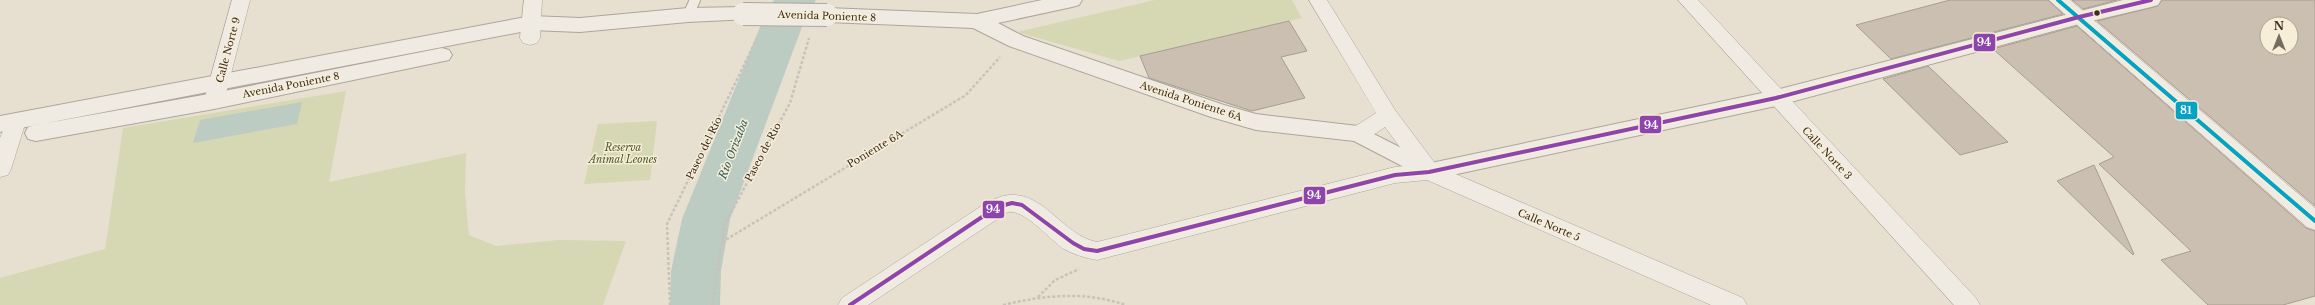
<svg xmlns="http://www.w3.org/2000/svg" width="2315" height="305" viewBox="0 0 2315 305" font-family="'Libre Baskerville',serif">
  <rect width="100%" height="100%" fill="#e7e0d1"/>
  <path fill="#d6d7b3" d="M 1155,0 L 1292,0 L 1302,18 L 1119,61 L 1017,32 Z
    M 346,91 L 329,182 L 466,153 L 465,193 L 469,235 L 496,246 L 559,240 L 626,241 L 603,305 L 0,305 L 0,278 L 105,249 L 123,128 Z
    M 657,121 L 650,180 L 584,184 L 598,124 Z"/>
  <path fill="#bcccc2" d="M 302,102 L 297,124 L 193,143 L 200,120 Z"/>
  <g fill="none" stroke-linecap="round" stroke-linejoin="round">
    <path fill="#bcccc2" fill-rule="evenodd" d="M 774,0 L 816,0 L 802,27 L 730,219 L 721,271 L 720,305 L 670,305 L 671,271 L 682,219 L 760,27 Z"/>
  </g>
  <path fill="#cbbfb2" stroke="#a89c90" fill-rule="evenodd" d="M 1950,0 L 2048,0 L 2063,14 L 1891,59 L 1856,25 Z
    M 2072,0 L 2117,0 L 2083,9 Z
    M 2162,0 L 2315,0 L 2315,206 L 2097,21 L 2158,6 ZM 2267,24 L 2291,24 L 2291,48 L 2267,48 Z
    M 1289,21 L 1307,51 L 1281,57 L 1305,98 L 1252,111 L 1149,78 L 1140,56 Z
    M 2077,26 L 2306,228 L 2315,231 L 2315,296 L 2283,305 L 2208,305 L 2161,260 L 2191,251 L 2099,164 L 2114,157 L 1993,49 Z
    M 1928,66 L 2008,142 L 1960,155 L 1883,79 Z
    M 2094,165 L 2134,254 L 2133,255 L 2057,181 Z"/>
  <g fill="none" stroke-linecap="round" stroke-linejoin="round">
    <g stroke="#ada599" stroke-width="12">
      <path id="service" d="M 688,15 L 695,0"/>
    </g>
    <g stroke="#ada599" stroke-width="1">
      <path id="minor" d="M 232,0 L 250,0 L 224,101 L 221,106 L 214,108 L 207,106 L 204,101 Z
        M 524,0 L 542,0 L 540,38 L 537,43 L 530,45 L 523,43 L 520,38 Z
        M 1309,0 L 1327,0 L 1395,110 L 1437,166 L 1743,298 L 1747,305 L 1711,305 L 1427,180 L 1395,183 L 1097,260 C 1086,258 1075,255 1064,249 C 1050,240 1025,209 1008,212 L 868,305 L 838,305 L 842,298 L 989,201 C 996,199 1003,195 1010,195 C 1045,193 1064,236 1097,242 L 1395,167 L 1413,165 L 1385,127 C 1374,134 1364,143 1351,139 L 1348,134 L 1351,129 L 1376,113 Z
        M 1678,0 L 1698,0 L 1976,298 L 1980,305 L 1954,305 Z
        M 2049,0 L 2070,0 L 2315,208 L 2315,230 L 2307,227 Z
        M 16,114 L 23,116 L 26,121 L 11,169 L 8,175 L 0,177 L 0,138 L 9,116 Z"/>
    </g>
    <g stroke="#ada599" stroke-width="2">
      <path id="tertiary" d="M 1042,0 L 1082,0 L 1079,5 L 1072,7 L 998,23 L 1023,36 L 1224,105 L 1256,114 L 1358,126 L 1431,163 L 1776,90 L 2123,0 L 2161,0 L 2158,5 L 2151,7 L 2079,24 L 1776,106 L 1429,180 L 1354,141 L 1256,130 L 1211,117 L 1009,46 L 973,28 L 827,22 L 820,20 L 817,15 L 820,10 L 827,8 L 977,14 Z
        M 743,7 L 750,9 L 753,14 L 750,19 L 688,22 L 580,32 L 531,30 L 0,132 L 0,116 L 531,16 L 580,18 L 688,8 Z
        M 442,48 L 449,50 L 452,55 L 449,60 L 214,109 L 36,141 L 28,139 L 25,133 L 28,127 L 36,125 L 214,93 Z"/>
    </g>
    <path stroke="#c8c2b9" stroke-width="2.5" stroke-dasharray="3 2" stroke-linecap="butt" d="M 722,242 L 966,95 L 1000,57
      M 1038,297 L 1055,280 L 1079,269
      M 670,305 L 667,224 L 757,38
      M 712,305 L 725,224 L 790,103 L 809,38
      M 1003,305 C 1045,295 1084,291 1126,305"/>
    <use href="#service" stroke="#efebe3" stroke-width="10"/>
    <use href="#minor" fill="#efebe3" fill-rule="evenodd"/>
    <use href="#tertiary" fill="#efebe3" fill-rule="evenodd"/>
    <g stroke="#ada599" stroke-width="24" stroke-linecap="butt">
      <path id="tertiary-bridge" d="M 743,14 L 827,15"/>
    </g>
    <use href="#tertiary-bridge" stroke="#efebe3" stroke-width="22"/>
    <g stroke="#f7eed8" stroke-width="7">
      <path id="bus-1" d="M 2058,0 L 2315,221"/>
    </g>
    <g stroke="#f7eed8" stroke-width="7">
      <path id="bus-2" d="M 850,305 L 997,207 L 1012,203 L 1022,205 L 1073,243 L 1084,249 L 1097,251 L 1395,175 L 1429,172 L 1776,98 L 2079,17 L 2151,0"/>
    </g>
    <use href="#bus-1" stroke="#03a3c5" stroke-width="4"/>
    <use href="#bus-2" stroke="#8e44ad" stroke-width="4"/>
  </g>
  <circle fill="#3d2e20" stroke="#f7eed8" stroke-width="1.5" cx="2097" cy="13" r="3.5"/>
  <g text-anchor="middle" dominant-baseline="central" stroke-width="3" stroke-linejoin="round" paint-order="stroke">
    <g font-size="10" fill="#3d2e20" stroke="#f7eed8">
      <text transform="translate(827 16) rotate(2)">Avenida Poniente 8</text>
      <text transform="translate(228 50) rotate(-75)">Calle Norte 9</text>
      <text transform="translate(291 85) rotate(-11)">Avenida Poniente 8</text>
      <text transform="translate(1191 101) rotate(18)">Avenida Poniente 6A</text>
      <text transform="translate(704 148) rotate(-64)">Paseo del Río</text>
      <text transform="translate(875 149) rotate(-31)">Poniente 6A</text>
      <text transform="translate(763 152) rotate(-62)">Paseo de Rio</text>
      <text transform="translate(1827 153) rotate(47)">Calle Norte 3</text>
      <text transform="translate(1549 225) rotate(23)">Calle Norte 5</text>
    </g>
    <g font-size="10" font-style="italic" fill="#4d5a26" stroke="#f7eed8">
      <text x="623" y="147">Reserva<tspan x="623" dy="12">Animal Leones</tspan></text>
    </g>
    <g font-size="11" font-style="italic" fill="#2f5d5a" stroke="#f7eed8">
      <text transform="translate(733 149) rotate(-69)">Río Orizaba</text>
    </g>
  </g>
  <g stroke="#f7eed8" stroke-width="1.5">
    <rect x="1973" y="33" width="23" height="19" rx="4" fill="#8e44ad"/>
    <rect x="2175" y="101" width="23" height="19" rx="4" fill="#03a3c5"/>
    <rect x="1639" y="115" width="23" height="19" rx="4" fill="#8e44ad"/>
    <rect x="1303" y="186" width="23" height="19" rx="4" fill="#8e44ad"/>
    <rect x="982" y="200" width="23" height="19" rx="4" fill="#8e44ad"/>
  </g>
  <g font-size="11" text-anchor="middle" font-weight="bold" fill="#fff">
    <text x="1984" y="46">94</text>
    <text x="2186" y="114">81</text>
    <text x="1651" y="129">94</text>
    <text x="1314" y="199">94</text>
    <text x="993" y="213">94</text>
  </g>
  <g transform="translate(2279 36)"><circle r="19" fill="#f7eed8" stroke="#ada18e"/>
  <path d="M0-3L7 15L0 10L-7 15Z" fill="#786c5e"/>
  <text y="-6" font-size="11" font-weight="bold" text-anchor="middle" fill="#3d2e20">N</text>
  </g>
</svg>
